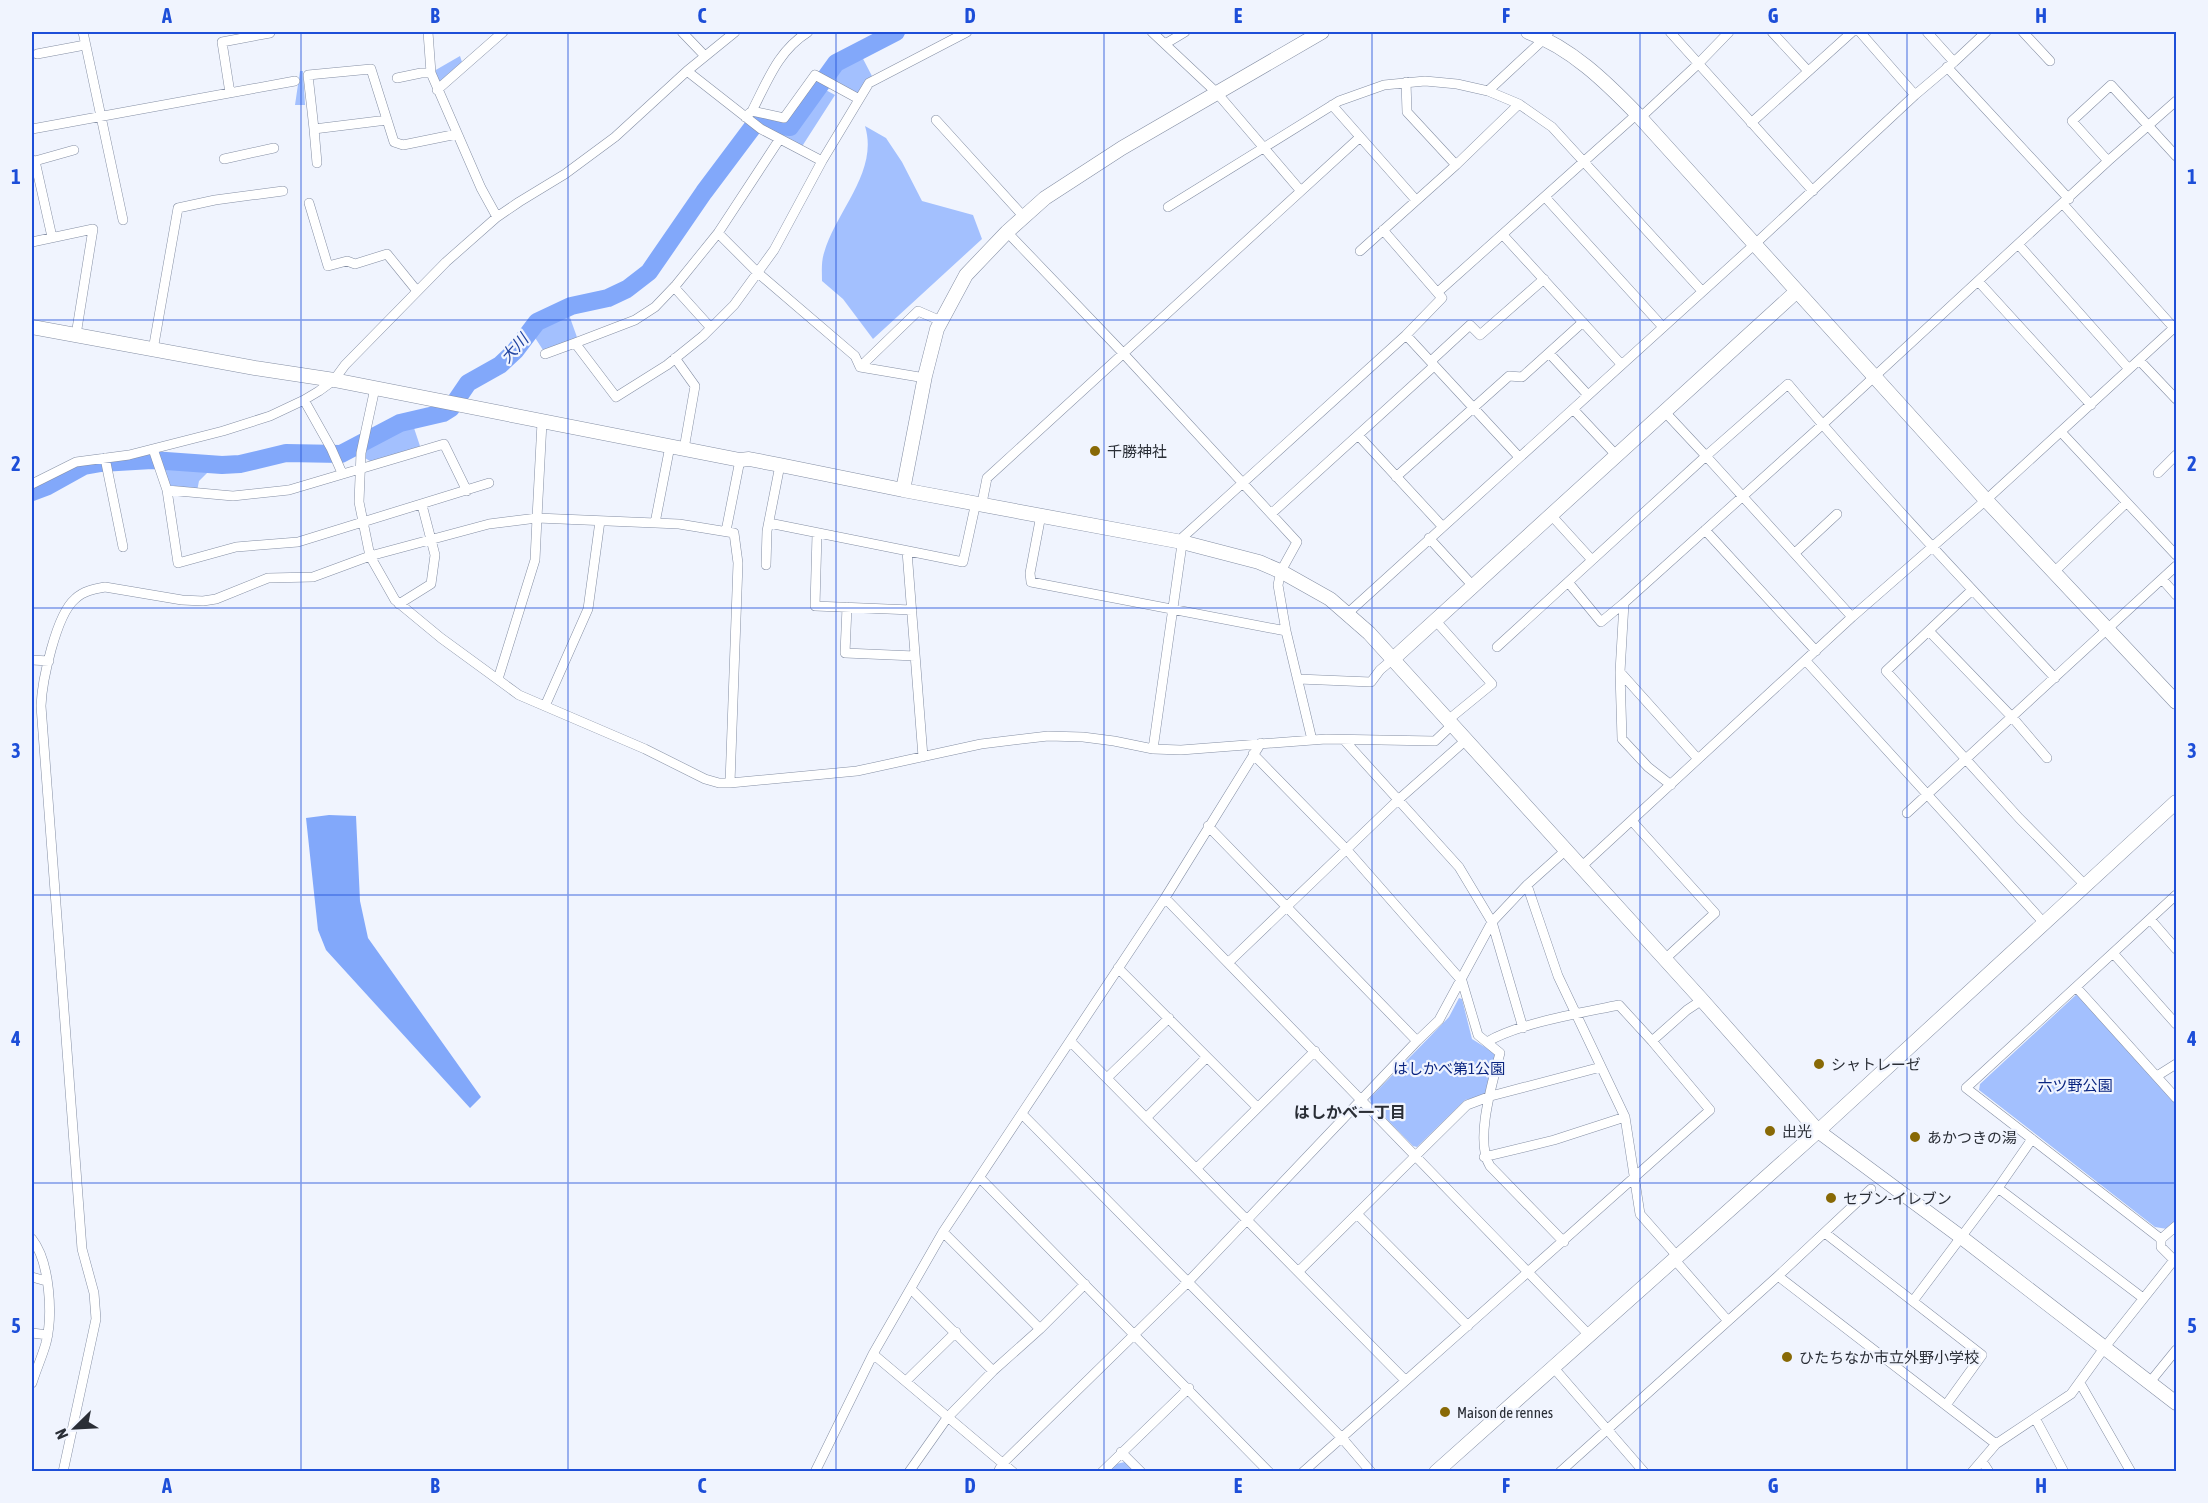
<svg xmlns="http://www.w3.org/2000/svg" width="2208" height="1503" viewBox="0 0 2208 1503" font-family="'Asap Condensed','Noto Sans JP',sans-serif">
  <rect width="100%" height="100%" fill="#f0f4fe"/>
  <path fill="#a3c0fe" d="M 860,53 L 873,78 L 859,97 L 828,81 L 837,65 Z
    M 460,56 L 462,62 L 438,83 L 434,71 Z
    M 300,71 L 303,71 L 305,105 L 295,105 Z
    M 822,88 L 835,95 L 801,148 L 770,129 L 790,131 Z
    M 865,126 L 886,138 L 902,162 L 922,201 L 973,215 L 982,239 L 873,339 L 843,299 L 822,281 C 822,273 821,262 824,253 C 836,211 879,172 865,126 Z
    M 568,312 L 578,340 L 543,350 L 532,333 L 539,327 Z
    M 412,422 L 421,449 L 373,463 L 365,458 L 367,442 L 400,424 Z
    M 160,462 L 214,466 L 199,481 L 197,491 L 169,489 Z
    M 2078,993 L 2176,1101 L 2176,1221 L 2167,1229 L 2155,1227 L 1979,1090 L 1980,1084 Z
    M 1459,998 L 1462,999 L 1472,1039 L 1496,1054 L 1486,1092 L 1482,1096 L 1465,1100 L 1417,1147 L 1413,1146 L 1371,1103 L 1370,1098 L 1449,1017 Z
    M 1125,1462 L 1134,1471 L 1109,1472 L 1116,1464 Z"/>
  <path fill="#82a8fa" d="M 329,815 L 356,816 L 360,901 L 368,938 L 481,1097 L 470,1108 L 326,950 L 318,930 L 306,818 Z"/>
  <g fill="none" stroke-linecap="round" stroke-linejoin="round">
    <path stroke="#82a8fa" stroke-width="18" d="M 32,492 L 48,486 L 84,466 L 101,463 L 152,460 L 222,465 L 240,464 L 286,453 L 341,454 L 400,423 L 443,413 L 451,408 L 468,383 L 500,365 L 515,351 L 537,322 L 571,306 L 608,298 L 627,289 L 649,272 L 704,192 L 755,124 L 760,120 L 772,125 L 790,127 L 836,63 L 896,32"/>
    <g stroke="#858fa4" stroke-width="10">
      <path id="street" d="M 83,32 L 123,220
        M 428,32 L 431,73 L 481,188 L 497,217
        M 682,32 L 705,56
        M 1152,32 L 1217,93 L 1300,190
        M 1670,32 L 1813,191
        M 1772,32 L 1808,71
        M 1860,32 L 1915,95
        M 1927,32 L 1954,62
        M 2023,32 L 2050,61
        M 1165,44 L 1185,32
        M 37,54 L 85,45
        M 1947,67 L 2069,199
        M 687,71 L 761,129 L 822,161
        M 397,78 L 421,73 L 431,73
        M 437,90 L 503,32
        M 1488,91 L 1545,38 L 1549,32
        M 230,93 L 222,42 L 270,33
        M 1332,105 L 1415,199
        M 752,111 C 768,80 778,51 808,32
        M 745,117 L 752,111 L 784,118 L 815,75 L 859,99
        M 1640,118 L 1698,64 L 1729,32
        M 387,120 L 314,129 L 308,75 L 371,69 L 394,142 L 403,145 L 457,134
        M 936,120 L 1024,217
        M 1751,123 L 1852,32
        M 32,129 L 295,81
        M 314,129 L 317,163
        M 779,140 L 718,233 L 676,285 L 655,307 L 635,320 L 575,343 L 616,397 L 667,365 L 703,336 L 734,305 L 774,250 L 822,161 L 869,83 L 967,32
        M 224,159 L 274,148
        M 32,160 L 35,161 L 52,237
        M 35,161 L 74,150
        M 2108,161 L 2072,121 L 2111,85 L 2176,156
        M 1456,165 L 1519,104
        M 1545,197 L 1662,326
        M 309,203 L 328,266 L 347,261 L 355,264 L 387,254 L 417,291
        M 2063,204 L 2174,328
        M 1168,207 L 1339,101 L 1384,85 L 1425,81 L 1457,84 L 1488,91 L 1519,104 L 1552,127 L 1702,291
        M 1007,232 L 1122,352 L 1297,542 L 1281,571 L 1278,585 L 1286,631
        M 718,233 L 758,273 L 855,356 L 860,367 L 925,378
        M 1503,235 L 1621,364
        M 32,242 L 93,229 L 76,335
        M 2018,244 L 2129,369
        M 1360,251 L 1456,165 L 1407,112 L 1406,82
        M 1978,281 L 2091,405
        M 674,287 L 711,328
        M 1438,292 L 1637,114
        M 1406,335 L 1519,457
        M 153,350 L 178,208 L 215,200 L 283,191
        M 1549,353 L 1587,394
        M 545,354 L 575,343
        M 675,358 L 695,386 L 684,449
        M 2139,360 L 2176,399
        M 1431,361 L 1470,325 L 1480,335 L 1544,279
        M 860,367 L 918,311 L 941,321
        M 375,388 L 361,453 L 359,502 L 370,556 L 395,600 L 441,638 L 519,695 L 645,749 L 705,779 L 719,783 L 730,783 L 857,771 L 981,744 L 1048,736 L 1083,737 L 1114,741 L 1153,749 L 1181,750 L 1326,739 L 1435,741 L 1452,725
        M 304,400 L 331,448 L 342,473
        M 1573,409 L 1616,455
        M 1664,411 L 1706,456 L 1788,384 C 1873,485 1964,581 2055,678
        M 2061,432 L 2176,555
        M 1358,435 L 1442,526
        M 153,449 L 167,490 L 233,496 L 289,490 L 444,444 L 467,491
        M 105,458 L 123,547
        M 2158,473 L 2176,455
        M 1396,477 L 1509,376 L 1522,377 L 1583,322
        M 32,484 L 76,462 L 129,455 L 223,431 L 270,416 L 304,400 L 319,391 L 334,380 L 345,365 L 446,262 L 497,217 L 519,202 L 565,174 L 615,137 L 687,71 L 735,32
        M 167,490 L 178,563 L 236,547 L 298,542 L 489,483
        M 982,503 L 987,478 L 1359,138
        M 1271,514 L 1434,366
        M 1041,515 L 1030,573 L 1031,582 L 1286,631 L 1312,740
        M 1551,515 L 1592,560
        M 655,523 L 670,446
        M 769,523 L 963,562 L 976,502
        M 1705,530 L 1816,651
        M 726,531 L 740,460
        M 817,534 L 815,606 L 912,610
        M 1429,538 L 1473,586
        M 907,551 L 923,757
        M 1795,553 L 1837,514
        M 766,565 L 767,531 L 780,465
        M 2054,572 L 2126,503
        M 2162,579 L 2176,595
        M 1568,582 L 1601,622 L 1624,603
        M 1972,590 L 1886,671 L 2019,818 L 2085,885
        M 399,604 L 431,584 L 435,555 L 422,505
        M 847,607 L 845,653 L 915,656
        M 1348,613 L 1755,244 L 1915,95 L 1954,62 L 1986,32
        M 1435,620 L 1492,684 L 1448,720
        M 1929,631 L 2012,717 L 2047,758
        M 1497,647 L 1706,456 L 1852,617
        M 32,660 L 49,661
        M 1806,661 L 2044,923
        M 1620,672 L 1698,759
        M 498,679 L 535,560 L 537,518 L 679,524 L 734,533 L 738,563 L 730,783
        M 1298,679 L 1371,682 L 1380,670 L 1393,659
        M 545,706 L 588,609 L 600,521
        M 1345,741 L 1459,867 L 1492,922 L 1523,1028
        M 1153,749 L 1183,537 L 1406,335 L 1442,298 L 1383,230
        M 1253,754 L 1347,850 L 1462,981 L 1478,1035 L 1500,1053 C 1493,1081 1474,1141 1490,1166 L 1564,1242
        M 1671,785 L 1648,767 L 1622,739 L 1620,672 L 1624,603 L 1822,425 L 2108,161 L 2176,101
        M 1907,813 L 2176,566
        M 1632,821 L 1715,913 L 1665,959
        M 1208,826 L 1417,1041
        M 1581,867 L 1852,617 L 1986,500 L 2176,326
        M 1527,885 L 1558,976 L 1625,1117 L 1640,1214 L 1677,1256
        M 1165,898 L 1589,1335
        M 2150,919 L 2176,949
        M 2113,953 L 2176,1024
        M 1229,962 L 1398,800 L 1466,740
        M 1118,968 L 1257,1107
        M 2076,987 L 2176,1098
        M 1071,1042 L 1405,1380
        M 1487,1042 C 1519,1023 1581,1013 1619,1005 L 1652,1041 L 1687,1010 L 1702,1000
        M 2157,1076 L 2176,1064
        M 1108,1077 L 1169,1018
        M 1023,1115 L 1342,1438 L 1371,1472
        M 1147,1117 L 1207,1057
        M 1484,1157 L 1554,1140 L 1625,1117
        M 1197,1168 L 1315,1051
        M 980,1178 L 1269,1472
        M 1998,1188 L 2143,1298
        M 1357,1214 L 1468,1326
        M 943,1232 L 1040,1329
        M 1825,1233 L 1982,1355 L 1946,1405
        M 32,1239 C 50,1262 53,1315 46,1343 C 42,1357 36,1370 32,1383
        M 2161,1239 L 1966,1088 L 2176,895
        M 2161,1239 L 2176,1226
        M 1674,1259 L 1728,1321
        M 1299,1271 L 1467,1105 L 1491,1096 L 1601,1067
        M 1778,1276 L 1996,1444
        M 32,1277 L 46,1281
        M 911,1289 L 993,1371
        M 1913,1301 L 1998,1188 L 2032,1139
        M 32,1333 L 48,1335
        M 873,1354 L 1013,1472
        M 1553,1367 L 1644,1472
        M 906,1381 L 956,1332
        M 2150,1382 L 2176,1350
        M 2080,1383 L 2131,1472
        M 2035,1418 L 2064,1472
        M 1121,1452 L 1141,1472
        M 1982,1461 L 1989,1472
        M 63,1472 L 96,1319 L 94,1293 L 82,1249 L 41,706 C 42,681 56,615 75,599 C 83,591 94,589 105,587 L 182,600 L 203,601 L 216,599 L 268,578 L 313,577 L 370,556 L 489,524 L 537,518 L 542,422
        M 815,1472 L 873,1354 L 943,1232 L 1165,898 L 1261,743
        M 909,1472 L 947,1418 L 993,1371 L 1040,1329 L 1085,1284
        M 998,1472 L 1003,1463 L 1188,1282 L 1417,1041 L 1439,1020 L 1492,922 L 1527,885 L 1566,850
        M 1102,1472 L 1189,1388
        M 1303,1472 L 1710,1110 L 1652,1041
        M 1560,1472 L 1778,1276 L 1871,1189
        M 1972,1472 L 1996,1444 L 2071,1394 L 2105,1347 L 2174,1260 L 2161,1247 L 2161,1239"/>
    </g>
    <g stroke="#858fa4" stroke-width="15">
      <path id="secondary" d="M 1528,32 C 1571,48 1605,81 1637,114 L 1986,500 L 2176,702
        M 32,327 L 255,368 L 334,380 L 740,460 L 749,459 L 780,465 L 903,490 L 925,376 L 937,329 L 966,275 L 1007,232 L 1045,198 L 1122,148 L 1322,32
        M 903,490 L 1182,542 L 1259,562 L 1282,572 L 1330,599 L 1369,633 L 1702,1000 L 1818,1131 L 1961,1237 L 2176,1403
        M 1393,659 L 1797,291
        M 1436,1472 L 1818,1131 L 2176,802"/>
    </g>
    <use href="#street" stroke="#fff" stroke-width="9"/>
    <use href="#secondary" stroke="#fff" stroke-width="14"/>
  </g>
  <path fill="none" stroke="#1d4ed8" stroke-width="1.5" stroke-opacity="0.55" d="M 301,32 L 301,1472M 568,32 L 568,1472M 836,32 L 836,1472M 1104,32 L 1104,1472M 1372,32 L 1372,1472M 1640,32 L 1640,1472M 1907,32 L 1907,1472M 32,320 L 2176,320M 32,608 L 2176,608M 32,895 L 2176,895M 32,1183 L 2176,1183"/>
  <g fill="#886906" stroke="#f0f4fe" stroke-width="2">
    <circle cx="1095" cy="451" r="6"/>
    <circle cx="1819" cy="1064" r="6"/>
    <circle cx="1770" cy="1131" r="6"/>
    <circle cx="1915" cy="1137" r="6"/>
    <circle cx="1831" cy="1198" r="6"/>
    <circle cx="1787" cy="1357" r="6"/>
    <circle cx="1445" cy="1412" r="6"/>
  </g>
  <g text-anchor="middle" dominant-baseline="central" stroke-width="4.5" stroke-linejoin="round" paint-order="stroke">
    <g font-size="15" fill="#2a2e36" stroke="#f0f4fe" text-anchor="start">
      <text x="1107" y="451">千勝神社</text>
      <text x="1831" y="1064">シャトレーゼ</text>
      <text x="1782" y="1131">出光</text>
      <text x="1927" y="1137">あかつきの湯</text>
      <text x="1843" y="1198">セブン-イレブン</text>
      <text x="1799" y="1357">ひたちなか市立外野小学校</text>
      <text x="1457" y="1412">Maison de rennes</text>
    </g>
    <g font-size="15" fill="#092480" stroke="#f0f4fe">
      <text x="1449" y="1068">はしかべ第1公園</text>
      <text x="2075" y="1085">六ツ野公園</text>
    </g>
    <g font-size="16" font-style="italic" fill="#2043a0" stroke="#f0f4fe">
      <text transform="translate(514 348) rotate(-48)">大川</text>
    </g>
    <g font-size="16" font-weight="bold" fill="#2a2e36" stroke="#f0f4fe">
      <text x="1350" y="1112">はしかべ一丁目</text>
    </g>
  </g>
  <rect width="2208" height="1503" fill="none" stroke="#f0f4fe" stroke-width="66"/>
  <g transform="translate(75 1428) rotate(246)" stroke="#f0f4fe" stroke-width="4.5" paint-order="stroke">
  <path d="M0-4.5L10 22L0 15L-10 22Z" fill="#2a2e36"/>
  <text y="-9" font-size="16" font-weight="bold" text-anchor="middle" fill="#2a2e36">N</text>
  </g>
  <rect x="33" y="33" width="2142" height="1437" fill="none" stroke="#1d4ed8" stroke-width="2"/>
  <g font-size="20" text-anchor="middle" font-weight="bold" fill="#1d4ed8">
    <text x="167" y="23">A</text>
    <text x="435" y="23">B</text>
    <text x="702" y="23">C</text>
    <text x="970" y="23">D</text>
    <text x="1238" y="23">E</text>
    <text x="1506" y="23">F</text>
    <text x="1773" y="23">G</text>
    <text x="2041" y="23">H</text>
    <text x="16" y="184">1</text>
    <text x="2192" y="184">1</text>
    <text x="16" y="471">2</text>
    <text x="2192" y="471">2</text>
    <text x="16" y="758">3</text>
    <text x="2192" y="758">3</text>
    <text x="16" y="1046">4</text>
    <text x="2192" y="1046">4</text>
    <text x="16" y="1333">5</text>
    <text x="2192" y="1333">5</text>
    <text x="167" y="1493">A</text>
    <text x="435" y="1493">B</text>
    <text x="702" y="1493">C</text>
    <text x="970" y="1493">D</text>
    <text x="1238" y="1493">E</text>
    <text x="1506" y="1493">F</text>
    <text x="1773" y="1493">G</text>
    <text x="2041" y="1493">H</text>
  </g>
</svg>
